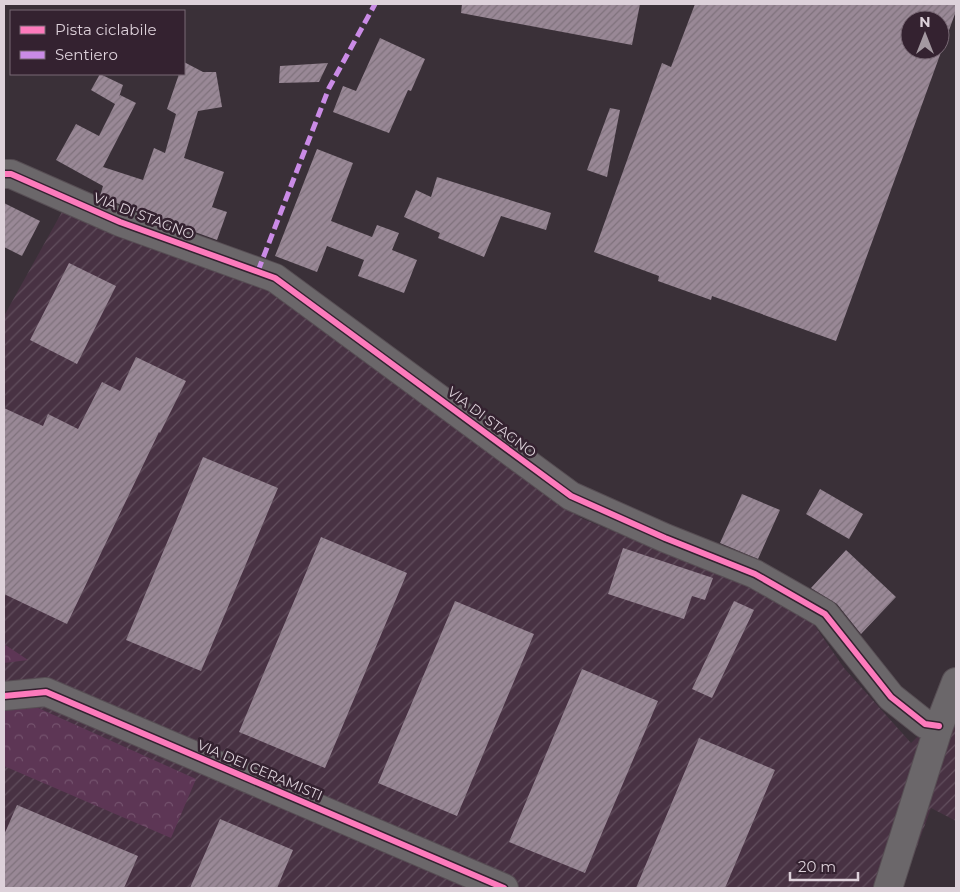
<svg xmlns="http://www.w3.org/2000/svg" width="960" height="892" viewBox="0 0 960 892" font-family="Montserrat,sans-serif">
  <defs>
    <pattern id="industrial-furrows" width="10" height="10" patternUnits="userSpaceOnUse" patternTransform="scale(1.25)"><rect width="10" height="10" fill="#483243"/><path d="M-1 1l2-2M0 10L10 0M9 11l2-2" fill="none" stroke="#624f5e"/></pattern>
    <pattern id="park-crowns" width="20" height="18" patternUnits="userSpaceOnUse" patternTransform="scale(1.25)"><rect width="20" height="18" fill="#5d3655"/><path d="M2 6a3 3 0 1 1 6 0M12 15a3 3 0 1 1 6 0" fill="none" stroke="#74526d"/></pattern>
    <pattern id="building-hatch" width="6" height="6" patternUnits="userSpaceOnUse" patternTransform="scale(1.25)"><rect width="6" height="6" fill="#998896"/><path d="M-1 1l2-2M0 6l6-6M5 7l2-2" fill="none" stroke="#7f727c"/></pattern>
  </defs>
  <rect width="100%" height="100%" fill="#3a3038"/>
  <path fill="url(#industrial-furrows)" d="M 63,210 L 268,287 L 581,518 L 745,585 L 813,623 L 844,668 L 911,743 L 956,699 L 956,821 L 931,808 L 902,888 L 4,888 L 4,316 Z"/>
  <path fill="url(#park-crowns)" d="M 4,644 L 28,660 L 4,663 Z
    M 16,698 L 196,779 L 171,838 L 4,766 L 4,699 Z"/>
  <path fill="url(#building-hatch)" fill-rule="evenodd" d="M 462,4 L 640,4 L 632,45 L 461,13 Z
    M 695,4 L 956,4 L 956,11 L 836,341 L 712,296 L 711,300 L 658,281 L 659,276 L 594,252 L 662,63 L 671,67 ZM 910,20 L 940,20 L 940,50 L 910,50 Z
    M 380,38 L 425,59 L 411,91 L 408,90 L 389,133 L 333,112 L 343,86 L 356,91 Z
    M 184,62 L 203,72 L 216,72 L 222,107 L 198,111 L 184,158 L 224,172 L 212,207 L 227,212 L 217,240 L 126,207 L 100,196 L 103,186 L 56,160 L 76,124 L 99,136 L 115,104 L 91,90 L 100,74 L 123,85 L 119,97 L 120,95 L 136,103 L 103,167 L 143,180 L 154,148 L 165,153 L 176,114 L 167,109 L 179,74 L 184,74 Z
    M 328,63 L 319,82 L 279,83 L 280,66 Z
    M 610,108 L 620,110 L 607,177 L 587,170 Z
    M 317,149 L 353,163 L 331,221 L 372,237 L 377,225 L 399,233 L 392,250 L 417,260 L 404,293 L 358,276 L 364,260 L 327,246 L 317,272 L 275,256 Z
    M 437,177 L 551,213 L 546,230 L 501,216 L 484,257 L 438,238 L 440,233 L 404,217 L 416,190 L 431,197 Z
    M 4,203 L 40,221 L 22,256 L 4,247 Z
    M 69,263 L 116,286 L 77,364 L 30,340 Z
    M 136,357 L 186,381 L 160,433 L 159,432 L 67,624 L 4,594 L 4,408 L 43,426 L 48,414 L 78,429 L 102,382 L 120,391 Z
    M 203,457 L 278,488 L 201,671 L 126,640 Z
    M 820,489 L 863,514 L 849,539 L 806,514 Z
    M 742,494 L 780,510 L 758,559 L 720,543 Z
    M 321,537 L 407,573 L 325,768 L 239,732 Z
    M 623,548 L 713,578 L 705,600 L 692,596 L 684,619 L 608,594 Z
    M 846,550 L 896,597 L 861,634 L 837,604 L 811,588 Z
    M 455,601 L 534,634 L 457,816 L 378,783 Z
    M 734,601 L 754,610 L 712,698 L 692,689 Z
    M 582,669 L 658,701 L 585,873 L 509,842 Z
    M 699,738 L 775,770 L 725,888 L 636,888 Z
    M 17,805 L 138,856 L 124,888 L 4,888 L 4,835 Z
    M 220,819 L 293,850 L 277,888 L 190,888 Z"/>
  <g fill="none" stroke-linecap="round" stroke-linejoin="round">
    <g stroke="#574e54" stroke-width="30">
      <path id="minor" d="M 4,174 L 11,174 L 120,222 L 275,278 L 571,496 L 665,538 L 755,574 L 825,614 L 891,697 L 925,724 L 939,726
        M 4,696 L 46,692 L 504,888
        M 888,888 L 939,726 L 956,682"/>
    </g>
    <use href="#minor" stroke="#6b676a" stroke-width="28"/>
    <path stroke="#ca8be6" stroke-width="5" stroke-dasharray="10 5" stroke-linecap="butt" d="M 258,271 L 329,88 L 375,4"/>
    <g stroke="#342230" stroke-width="9">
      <path id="cycleway" d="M 4,174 L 11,174 L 120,222 L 275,278 L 571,496 L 665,538 L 755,574 L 825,614 L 891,697 L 925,724 L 939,726
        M 4,696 L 46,692 L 504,888"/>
    </g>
    <use href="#cycleway" stroke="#fd7abc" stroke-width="6"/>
  </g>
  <g text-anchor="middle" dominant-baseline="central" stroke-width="5" stroke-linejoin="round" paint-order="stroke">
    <g font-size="14" fill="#ddd1da" stroke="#342230">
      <text transform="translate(144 216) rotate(21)">VIA DI STAGNO</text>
      <text transform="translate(492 422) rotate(37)">VIA DI STAGNO</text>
      <text transform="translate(260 770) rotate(23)">VIA DEI CERAMISTI</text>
    </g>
  </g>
  <rect width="960" height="892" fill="none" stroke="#ddd1da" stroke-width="10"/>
  <rect x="10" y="10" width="175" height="65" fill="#342230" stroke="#786874"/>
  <rect x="20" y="26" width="25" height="8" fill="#fd7abc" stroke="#786874"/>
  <text x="55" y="35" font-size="15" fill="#ddd1da">Pista ciclabile</text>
  <rect x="20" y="51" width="25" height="8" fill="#ca8be6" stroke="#786874"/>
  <text x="55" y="60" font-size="15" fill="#ddd1da">Sentiero</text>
  <g transform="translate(925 35)"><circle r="24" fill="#342230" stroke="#786874"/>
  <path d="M0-4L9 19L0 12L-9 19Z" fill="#a499a1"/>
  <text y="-8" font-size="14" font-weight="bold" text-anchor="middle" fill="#ddd1da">N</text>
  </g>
  <path d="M790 872v8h68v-8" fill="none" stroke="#ddd1da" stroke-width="2.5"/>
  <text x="798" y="872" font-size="15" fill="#ddd1da" stroke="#342230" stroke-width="4" paint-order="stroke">20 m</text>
</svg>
